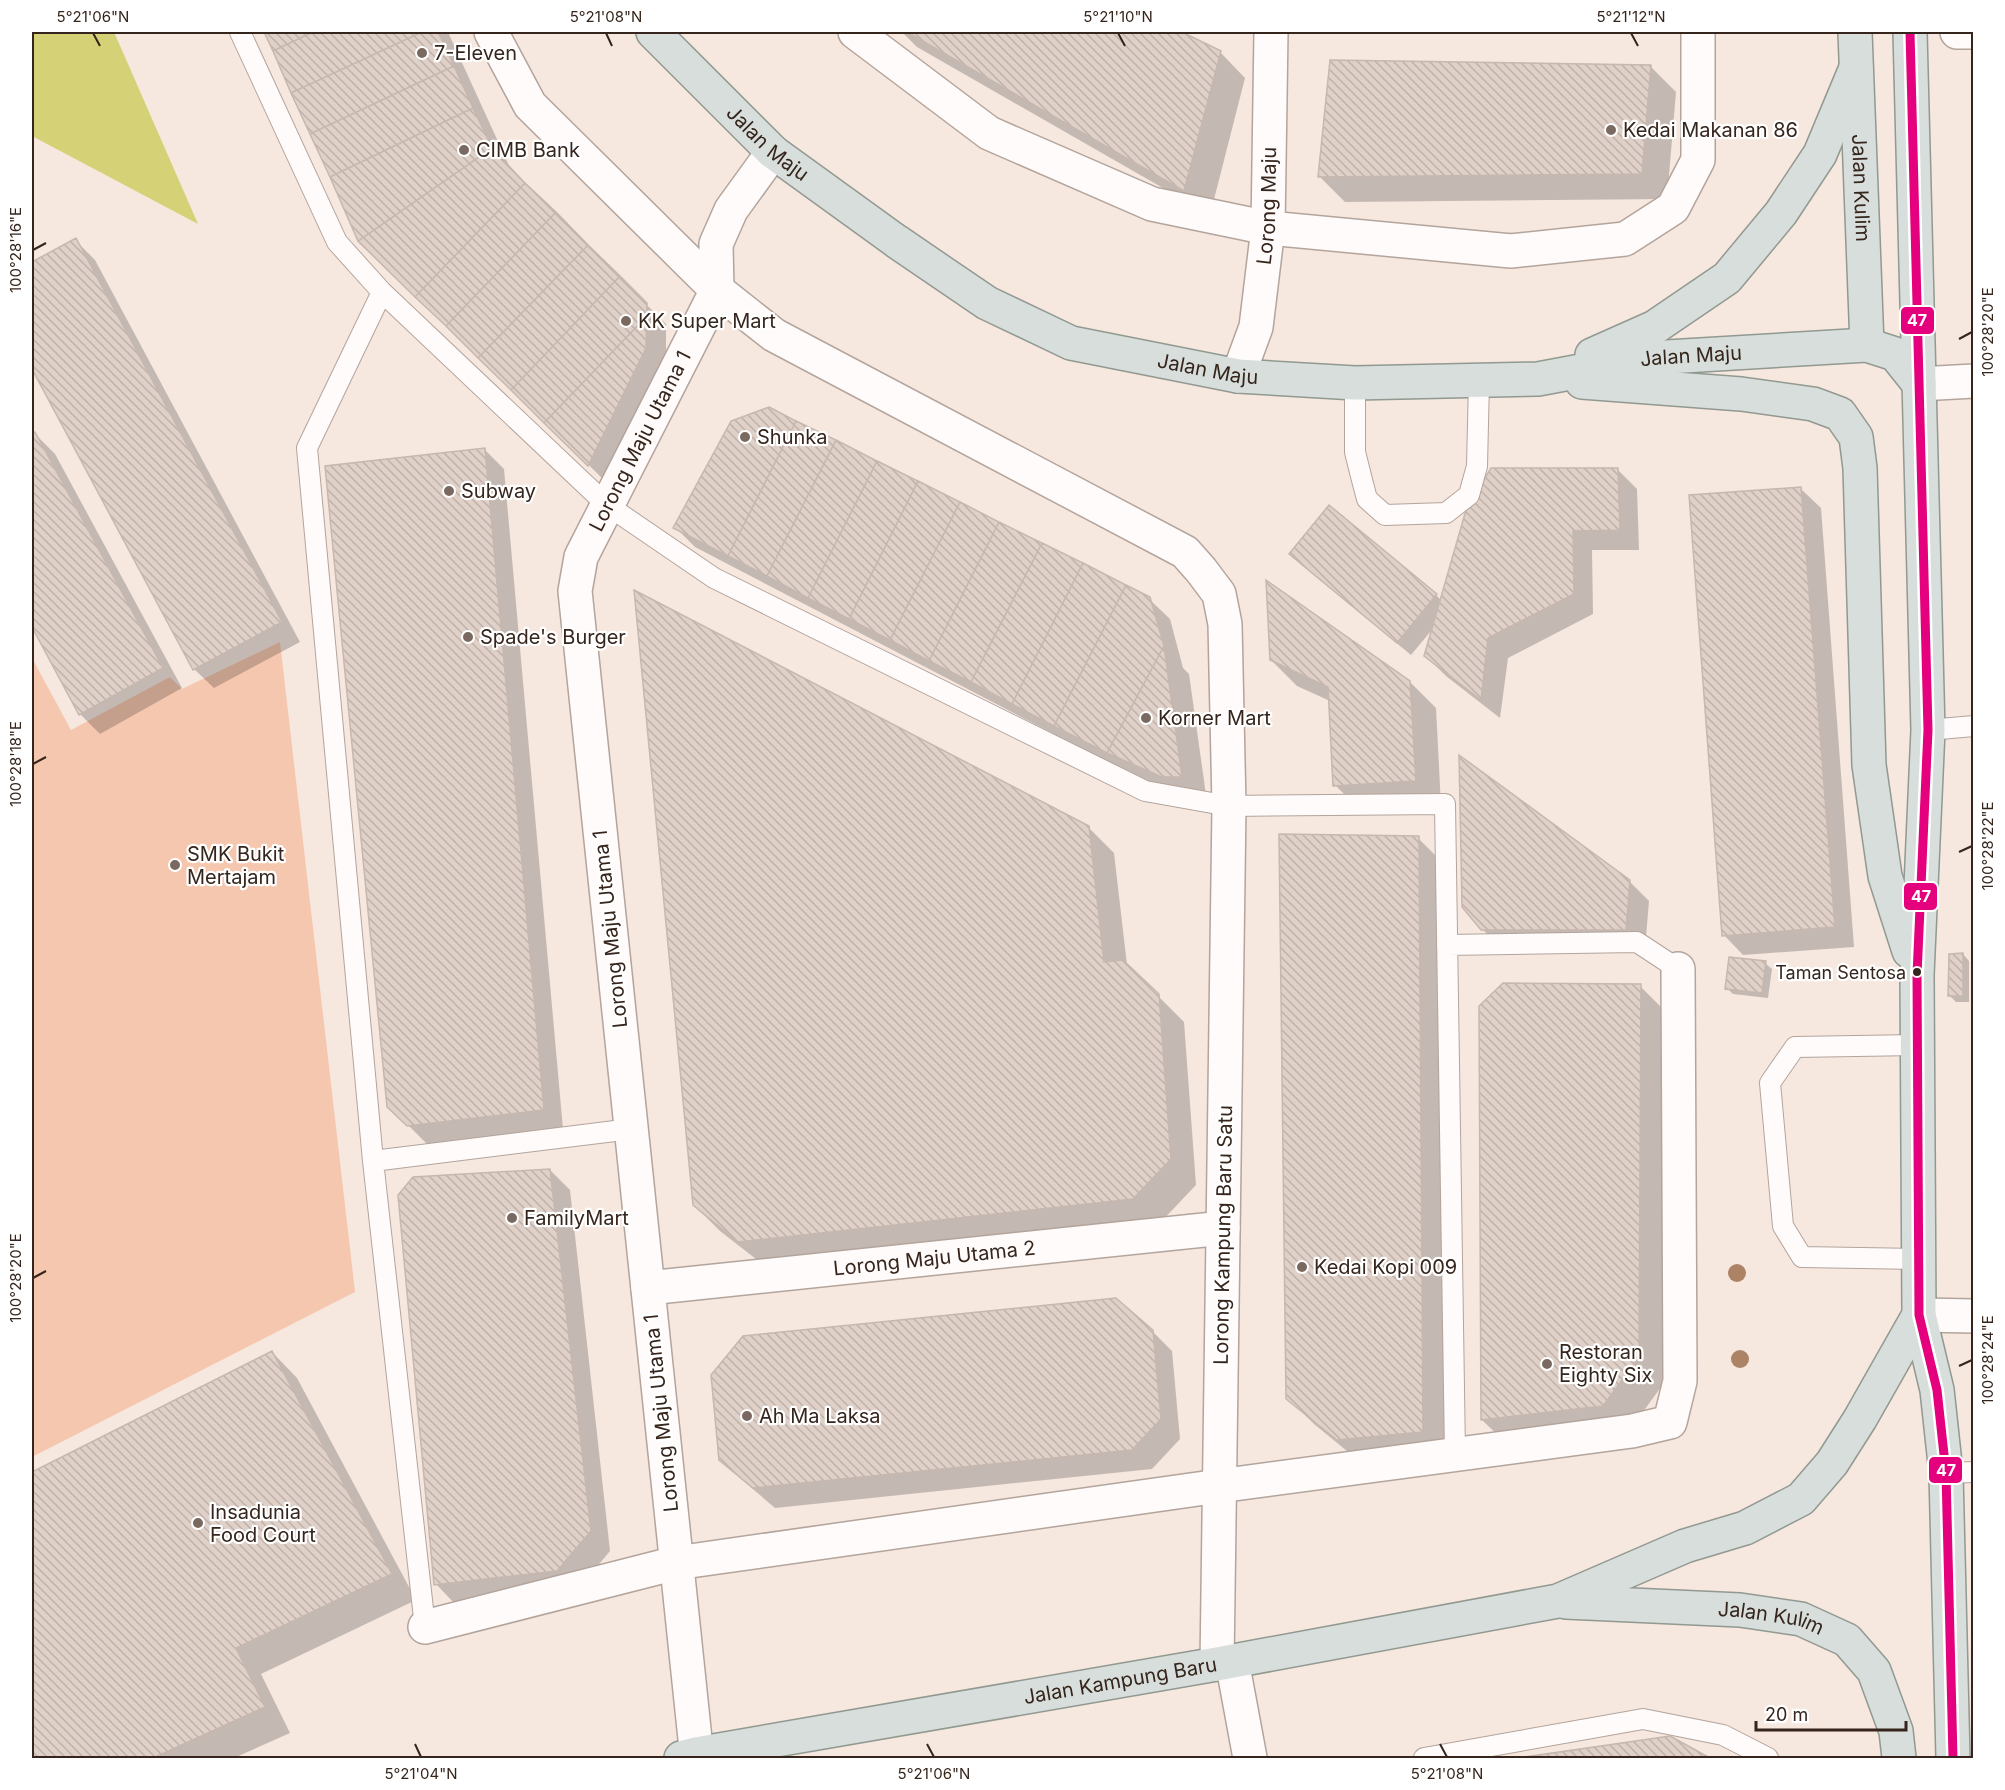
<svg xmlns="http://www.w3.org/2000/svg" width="2005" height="1790" viewBox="0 0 2005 1790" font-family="Inter,sans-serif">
  <defs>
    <pattern id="building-back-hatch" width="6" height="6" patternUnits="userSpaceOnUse" patternTransform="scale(1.5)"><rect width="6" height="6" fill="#dfd0c8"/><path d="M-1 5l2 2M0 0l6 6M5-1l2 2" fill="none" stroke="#c0b2ab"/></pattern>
  </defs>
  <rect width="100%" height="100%" fill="#f6e7df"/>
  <path fill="#f5c7af" d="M 280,642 L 355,1292 L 32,1457 L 32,658 L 71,730 L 170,677 L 182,689 Z"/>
  <path fill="#d4d177" d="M 32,32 L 114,32 L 198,224 L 32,136 Z"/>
  <path fill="#0003" d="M 266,32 L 448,32 L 511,170 L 666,324 L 666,368 L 608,484 L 360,240 Z
    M 902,32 L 1178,32 L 1220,52 L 1245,78 L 1210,215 L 917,47 Z
    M 1650,66 L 1676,92 L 1667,199 L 1345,202 L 1320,177 Z
    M 75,240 L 95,260 L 300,642 L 214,688 L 194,669 L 32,366 L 32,264 Z
    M 35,434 L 55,454 L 182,688 L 100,734 L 80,714 L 32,624 L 32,436 Z
    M 484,449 L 504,469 L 563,1129 L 428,1145 L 389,1106 Z
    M 1617,469 L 1637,489 L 1639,550 L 1592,550 L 1593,614 L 1508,658 L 1500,718 L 1446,676 L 1426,656 L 1435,626 L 1411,655 L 1304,567 L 1291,554 L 1436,595 L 1442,601 Z
    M 1801,489 L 1821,508 L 1854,947 L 1743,955 L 1724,935 Z
    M 675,527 L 1149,599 L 1170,619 L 1183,668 L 1189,674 L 1207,802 L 1189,802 L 1127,772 L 695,547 Z
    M 1271,660 L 1410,682 L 1436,708 L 1441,806 L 1361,811 L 1335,785 L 1330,701 L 1297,686 Z
    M 1088,827 L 1114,853 L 1127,965 L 1184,1022 L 1196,1185 L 1159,1224 L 765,1266 L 720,1231 L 694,1205 Z
    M 1418,838 L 1444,864 L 1448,1457 L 1364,1465 L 1314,1424 L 1288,1398 Z
    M 1629,881 L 1649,901 L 1645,949 L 1503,949 L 1482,929 Z
    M 1963,954 L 1969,961 L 1969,1002 L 1956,1002 L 1950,996 Z
    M 1765,963 L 1772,969 L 1768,998 L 1733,994 L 1727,988 Z
    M 1640,986 L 1666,1012 L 1664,1383 L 1629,1431 L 1508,1445 L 1482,1420 Z
    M 550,1170 L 570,1190 L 610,1551 L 577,1591 L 455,1604 L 436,1584 Z
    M 1152,1331 L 1172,1351 L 1180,1439 L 1152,1469 L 775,1508 L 741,1479 L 721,1459 Z
    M 272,1352 L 297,1378 L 416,1600 L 261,1674 L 290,1733 L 234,1758 L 32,1758 L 32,1474 Z
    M 1669,1738 L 1707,1758 L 1528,1758 Z"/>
  <path fill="url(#building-back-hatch)" stroke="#c6b7af" stroke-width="1.5" d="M 264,32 L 313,32 L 273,51 Z
    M 313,32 L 422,32 L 291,93 L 273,51 Z
    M 422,32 L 438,32 L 454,66 L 310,134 L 291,93 Z
    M 907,32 L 1182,32 L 1221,51 L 1184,191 Z
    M 1330,60 L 1651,65 L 1642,174 L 1318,177 Z
    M 454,66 L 473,108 L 330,177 L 310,134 Z
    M 473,108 L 492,148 L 358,241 L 330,177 Z
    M 492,148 L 525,183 L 415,297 L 358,241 Z
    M 525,183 L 556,212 L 446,326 L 415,297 Z
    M 556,212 L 588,245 L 478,358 L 446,326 Z
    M 76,238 L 282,622 L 193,670 L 32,369 L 32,262 Z
    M 588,245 L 620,276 L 511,390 L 478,358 Z
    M 620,276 L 647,303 L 647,316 L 544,423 L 511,390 Z
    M 647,316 L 646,348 L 588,466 L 544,423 Z
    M 769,407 L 796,421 L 728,556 L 673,528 L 731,421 Z
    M 796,421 L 836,440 L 767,576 L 728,556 Z
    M 35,432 L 163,668 L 79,715 L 32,627 L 32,434 Z
    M 836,440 L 877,461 L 808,598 L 767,576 Z
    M 485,448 L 544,1110 L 407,1126 L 387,1107 L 325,466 Z
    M 877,461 L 918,481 L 849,619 L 808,598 Z
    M 1491,468 L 1618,468 L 1620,530 L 1573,531 L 1574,594 L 1488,638 L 1481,700 L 1424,656 L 1466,510 Z
    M 918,481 L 960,502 L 890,640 L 849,619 Z
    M 1801,487 L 1835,927 L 1722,936 L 1689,495 Z
    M 960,502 L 999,522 L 929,661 L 890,640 Z
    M 1329,505 L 1437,594 L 1397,643 L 1289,554 Z
    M 999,522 L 1042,543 L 971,682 L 929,661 Z
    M 1042,543 L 1083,563 L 1012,704 L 971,682 Z
    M 1083,563 L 1126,585 L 1054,726 L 1012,704 Z
    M 1266,580 L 1410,681 L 1416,781 L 1333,786 L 1328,687 L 1270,660 Z
    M 1126,585 L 1150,597 L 1164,646 L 1107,753 L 1054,726 Z
    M 634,590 L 1089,826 L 1104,962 L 1123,960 L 1159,994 L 1171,1159 L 1133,1199 L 738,1242 L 693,1205 Z
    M 1164,646 L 1182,777 L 1162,777 L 1107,753 Z
    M 1459,755 L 1630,880 L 1626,930 L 1481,930 L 1462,907 Z
    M 1279,834 L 1419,836 L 1423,1432 L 1337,1440 L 1286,1399 Z
    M 1963,953 L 1963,996 L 1948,996 L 1949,954 Z
    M 1729,957 L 1766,961 L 1762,993 L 1725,989 Z
    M 1503,983 L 1641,984 L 1639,1357 L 1603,1406 L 1481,1420 L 1479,1006 Z
    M 550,1169 L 591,1531 L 557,1571 L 434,1585 L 398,1195 L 413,1177 Z
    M 1116,1298 L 1153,1330 L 1161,1419 L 1132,1450 L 753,1488 L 719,1460 L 711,1375 L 743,1336 Z
    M 272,1351 L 392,1574 L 236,1648 L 265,1707 L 153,1758 L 32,1758 L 32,1472 Z
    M 1670,1736 L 1710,1758 L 1518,1758 Z"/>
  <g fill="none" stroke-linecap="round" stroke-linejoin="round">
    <g stroke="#b3a49c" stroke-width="22">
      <path id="lane" d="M 240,32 L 337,242 L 382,292 L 607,505 L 714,578 L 1145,791 L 1229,806 L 1445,804 L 1455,1454
        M 382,292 L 307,448 L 373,1161 L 425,1627
        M 1355,383 L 1355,452 L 1361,476 L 1367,499 L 1385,515 L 1446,513 L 1469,495 L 1477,466 L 1479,381
        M 1928,730 L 1974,726
        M 1447,945 L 1637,942 L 1678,969
        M 1917,1045 L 1795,1047 L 1770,1083 L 1783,1226 L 1802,1257 L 1919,1259
        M 373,1161 L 631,1129
        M 1946,1473 L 1974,1472
        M 1424,1758 L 1643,1719 L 1723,1735 L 1768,1758"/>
    </g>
    <g stroke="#b3a49c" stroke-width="36">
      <g id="street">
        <path d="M 491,32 L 530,105 L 717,290 L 774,335 L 1185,552 L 1201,570 L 1219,594 L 1225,624 L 1229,806 L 1217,1664"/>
        <path d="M 855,32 L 989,133 L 1152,204 L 1268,228 L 1511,251 L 1625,239 L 1673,208 L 1698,160 L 1698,32"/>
        <path d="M 1957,32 L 1974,32"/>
        <path id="s1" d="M 1238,376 L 1256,327 L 1268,228 L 1271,32"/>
        <path d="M 1919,384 L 1974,381"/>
        <path id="s2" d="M 648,1288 L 1223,1228"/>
        <path d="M 425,1627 L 676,1563 L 1219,1486 L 1632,1431 L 1670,1422 L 1680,1381 L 1678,969"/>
        <path d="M 1232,1661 L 1250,1758"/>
        <path id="s3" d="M 697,1758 L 575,591 L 581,557 L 717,290 L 716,244 L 731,210 L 773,152"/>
      </g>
    </g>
    <g stroke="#b3a49c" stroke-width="36">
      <path id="secondary" d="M 1919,1315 L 1974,1316"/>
    </g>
    <g stroke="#919991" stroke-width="36">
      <g id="primary">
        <path id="s4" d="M 653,32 L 773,152 L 896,241 L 987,303 L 1071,343 L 1238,376 L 1355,383 L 1538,379 L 1650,358 L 1867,345 L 1895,354 L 1919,384"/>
        <path id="s5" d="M 1855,32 L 1867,345"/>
        <path d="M 1910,32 L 1928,730 L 1917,975 L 1919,1315 L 1937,1390 L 1946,1473 L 1953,1758"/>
        <path d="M 1592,355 L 1655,327 L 1727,278 L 1781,213 L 1820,154 L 1856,68"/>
        <path d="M 1582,382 L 1741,394 L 1813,404 L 1840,414 L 1856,437 L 1860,468 L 1869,765 L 1885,876 L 1909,951"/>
        <path id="s6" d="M 1566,1602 L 1740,1610 L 1801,1619 L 1847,1640 L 1874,1671 L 1896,1731 L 1899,1758"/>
        <path id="s7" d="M 681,1758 L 696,1754 L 1217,1664 L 1558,1601 L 1685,1546 L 1745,1528 L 1801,1499 L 1832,1463 L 1860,1419 L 1919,1315"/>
      </g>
    </g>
    <use href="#lane" stroke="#fefbfa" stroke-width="20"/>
    <use href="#street" stroke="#fefbfa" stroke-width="33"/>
    <use href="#secondary" stroke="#fefbfa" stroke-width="33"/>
    <use href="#primary" stroke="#d8dedb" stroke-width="33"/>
    <g stroke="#fff" stroke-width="14">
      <path id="bus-1" d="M 1910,32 L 1928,730 L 1917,975 L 1919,1315 L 1937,1390 L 1946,1473 L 1953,1758"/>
    </g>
    <use href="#bus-1" stroke="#e5007d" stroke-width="9"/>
  </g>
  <g fill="#ad8365">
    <circle cx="1737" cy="1273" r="9"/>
    <circle cx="1740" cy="1359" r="9"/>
  </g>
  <path fill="none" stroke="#35251c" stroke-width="2" d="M 93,33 L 100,46M 606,33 L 612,46M 1118,33 L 1125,46M 1631,33 L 1638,46M 33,250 L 46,243M 1959,339 L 1972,332M 33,764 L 46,757M 1959,852 L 1972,846M 33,1278 L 46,1271M 1959,1366 L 1972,1360M 415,1744 L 421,1757M 927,1744 L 934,1757M 1440,1744 L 1447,1757"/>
  <g fill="#796960" stroke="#fff" stroke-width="2">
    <circle cx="422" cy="53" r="6"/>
    <circle cx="1611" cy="130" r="6"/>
    <circle cx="464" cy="150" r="6"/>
    <circle cx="626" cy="321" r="6"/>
    <circle cx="745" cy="437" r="6"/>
    <circle cx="449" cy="491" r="6"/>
    <circle cx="468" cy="637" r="6"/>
    <circle cx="1146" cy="718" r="6"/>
    <circle cx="175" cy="865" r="6"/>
    <circle cx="512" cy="1218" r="6"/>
    <circle cx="1302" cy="1267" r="6"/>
    <circle cx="1547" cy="1364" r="6"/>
    <circle cx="747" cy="1416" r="6"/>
    <circle cx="198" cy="1523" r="6"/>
  </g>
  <circle fill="#35251c" stroke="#fff" stroke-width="2" cx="1917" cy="972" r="5"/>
  <g text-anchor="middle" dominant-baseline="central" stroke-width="4.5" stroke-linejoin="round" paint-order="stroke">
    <g font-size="18" fill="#35251c" stroke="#fff" text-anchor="end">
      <text x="1906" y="972">Taman Sentosa</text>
    </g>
    <g font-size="20" fill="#35251c" stroke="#fff" text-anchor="start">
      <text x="434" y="53">7-Eleven</text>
      <text x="1623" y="130">Kedai Makanan 86</text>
      <text x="476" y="150">CIMB Bank</text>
      <text x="638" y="321">KK Super Mart</text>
      <text x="757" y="437">Shunka</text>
      <text x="461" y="491">Subway</text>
      <text x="480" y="637">Spade's Burger</text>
      <text x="1158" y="718">Korner Mart</text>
      <text x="187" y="854">SMK Bukit<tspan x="187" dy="23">Mertajam</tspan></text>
      <text x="524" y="1218">FamilyMart</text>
      <text x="1314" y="1267">Kedai Kopi 009</text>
      <text x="1559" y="1352">Restoran<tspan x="1559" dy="23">Eighty Six</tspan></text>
      <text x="759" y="1416">Ah Ma Laksa</text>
      <text x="210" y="1512">Insadunia<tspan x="210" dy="23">Food Court</tspan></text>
    </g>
    <g font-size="20" fill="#35251c" stroke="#fff">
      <text stroke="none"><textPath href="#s4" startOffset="160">Jalan Maju</textPath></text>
      <text stroke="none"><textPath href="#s5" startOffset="156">Jalan Kulim</textPath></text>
      <text stroke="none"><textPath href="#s1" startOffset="174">Lorong Maju</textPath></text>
      <text stroke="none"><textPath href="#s4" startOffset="1150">Jalan Maju</textPath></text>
      <text stroke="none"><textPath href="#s4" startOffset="664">Jalan Maju</textPath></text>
      <text stroke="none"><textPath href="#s3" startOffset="1338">Lorong Maju Utama 1</textPath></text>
      <text transform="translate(610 929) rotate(-96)">Lorong Maju Utama 1</text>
      <text transform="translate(1223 1235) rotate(-89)">Lorong Kampung Baru Satu</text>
      <text stroke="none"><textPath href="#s2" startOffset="288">Lorong Maju Utama 2</textPath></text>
      <text transform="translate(661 1413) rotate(-96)">Lorong Maju Utama 1</text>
      <text stroke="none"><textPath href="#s6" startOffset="206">Jalan Kulim</textPath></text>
      <text stroke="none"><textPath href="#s7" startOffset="446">Jalan Kampung Baru</textPath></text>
    </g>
  </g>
  <g stroke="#fff" stroke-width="2">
    <rect x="1900" y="306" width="35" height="29" rx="6" fill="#e5007d"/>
    <rect x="1903" y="882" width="35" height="29" rx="6" fill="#e5007d"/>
    <rect x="1928" y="1456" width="35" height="28" rx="6" fill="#e5007d"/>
  </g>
  <g font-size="16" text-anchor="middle" font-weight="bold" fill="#fff">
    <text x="1917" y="326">47</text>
    <text x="1921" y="902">47</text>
    <text x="1946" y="1476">47</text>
  </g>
  <rect width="2005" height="1790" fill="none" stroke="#ffffff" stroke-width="66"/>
  <path d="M1756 1721v9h150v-9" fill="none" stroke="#35251c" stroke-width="3"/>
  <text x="1765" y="1721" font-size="18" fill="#35251c" stroke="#ffffff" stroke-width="4.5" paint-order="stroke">20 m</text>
  <rect x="33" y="33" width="1939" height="1724" fill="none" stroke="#35251c" stroke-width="2"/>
  <g font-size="15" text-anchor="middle" fill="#35251c">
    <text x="93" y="22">5°21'06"N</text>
    <text x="606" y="22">5°21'08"N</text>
    <text x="1118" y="22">5°21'10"N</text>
    <text x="1631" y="22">5°21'12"N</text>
    <text transform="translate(16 250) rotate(-90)" y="5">100°28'16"E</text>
    <text transform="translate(1988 332) rotate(-90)" y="5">100°28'20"E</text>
    <text transform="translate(16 764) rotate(-90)" y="5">100°28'18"E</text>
    <text transform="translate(1988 846) rotate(-90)" y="5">100°28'22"E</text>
    <text transform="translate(16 1278) rotate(-90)" y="5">100°28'20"E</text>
    <text transform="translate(1988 1360) rotate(-90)" y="5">100°28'24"E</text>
    <text x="421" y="1779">5°21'04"N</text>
    <text x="934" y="1779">5°21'06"N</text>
    <text x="1447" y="1779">5°21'08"N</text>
  </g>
</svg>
